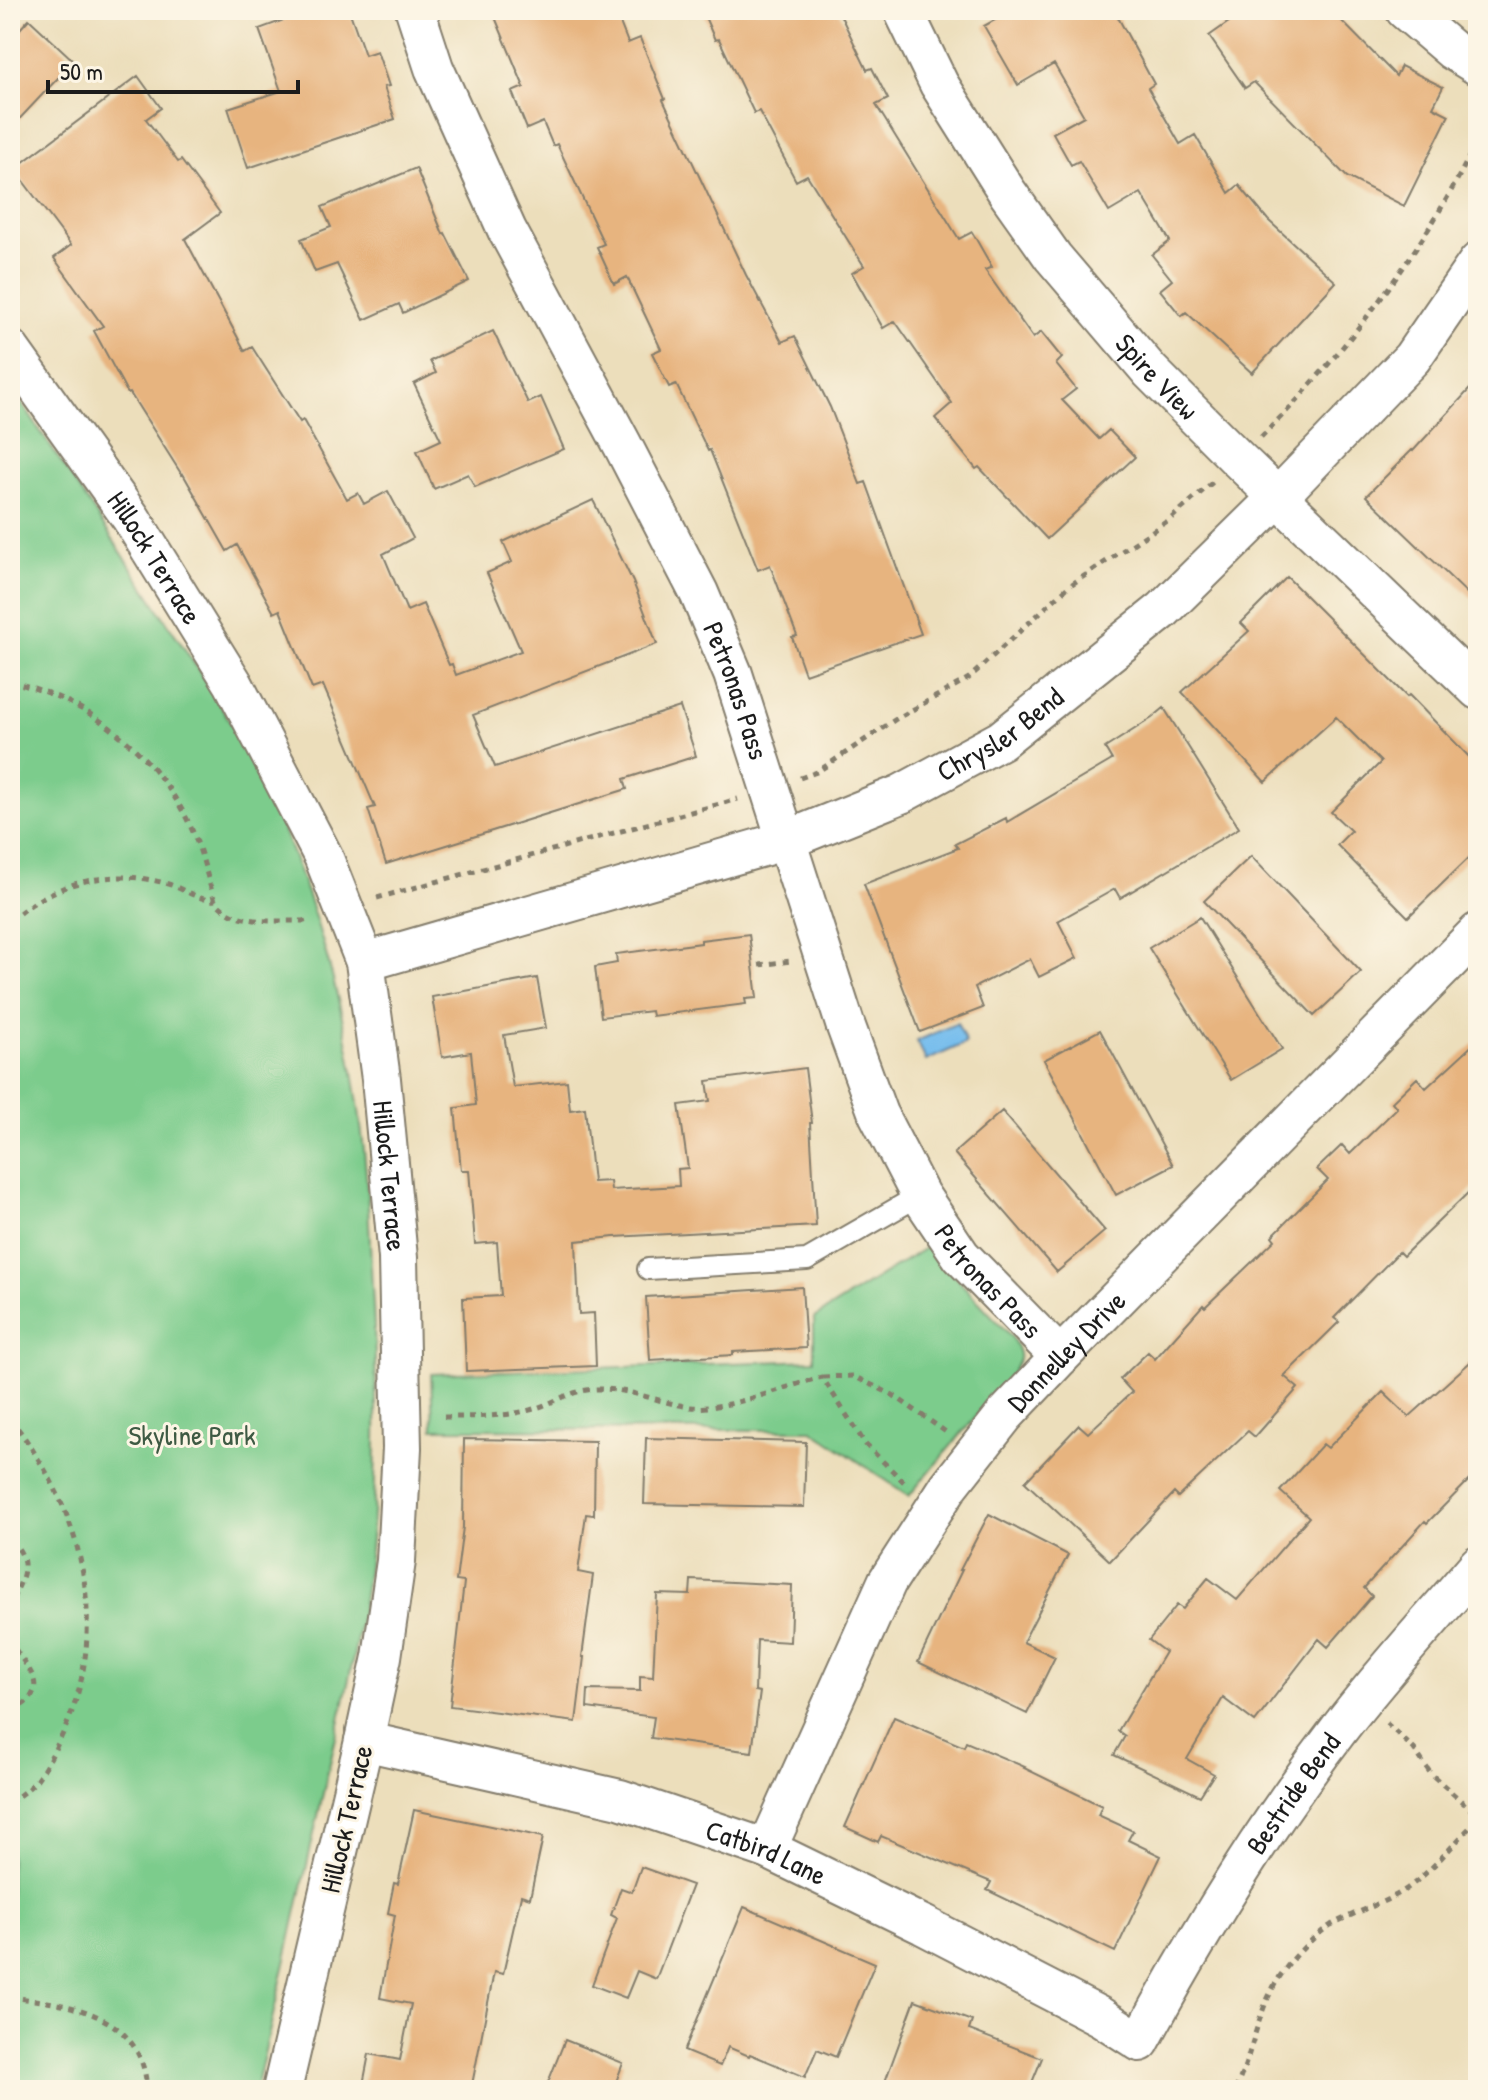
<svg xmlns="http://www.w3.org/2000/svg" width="1488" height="2100" viewBox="0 0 1488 2100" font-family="'Patrick Hand',sans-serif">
  <rect width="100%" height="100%" fill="#fcf5e5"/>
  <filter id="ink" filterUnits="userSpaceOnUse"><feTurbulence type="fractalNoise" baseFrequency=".0125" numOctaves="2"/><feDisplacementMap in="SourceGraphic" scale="16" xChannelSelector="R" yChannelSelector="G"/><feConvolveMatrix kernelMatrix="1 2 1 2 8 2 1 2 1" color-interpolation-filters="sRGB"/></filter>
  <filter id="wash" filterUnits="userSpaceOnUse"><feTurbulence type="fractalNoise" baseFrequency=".006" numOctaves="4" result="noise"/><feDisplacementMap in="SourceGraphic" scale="32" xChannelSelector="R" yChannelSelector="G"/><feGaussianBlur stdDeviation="1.8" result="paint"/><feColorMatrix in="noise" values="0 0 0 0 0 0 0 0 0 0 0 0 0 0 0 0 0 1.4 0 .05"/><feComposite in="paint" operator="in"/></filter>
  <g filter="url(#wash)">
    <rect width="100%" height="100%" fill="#ecdebb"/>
    <path fill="#7ccc8c" stroke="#4c7454" stroke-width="2" d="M 10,386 C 61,462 112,537 161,613 C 196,666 232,719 259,776 C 315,893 350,1021 364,1150 C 369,1201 370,1253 373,1304 C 377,1392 379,1479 368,1567 C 359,1642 341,1716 324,1789 C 302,1889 279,1990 256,2090 L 10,2090 Z
      M 927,1247 L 1011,1336 C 1023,1356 1022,1359 1008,1378 L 909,1496 L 812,1430 L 433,1429 L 431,1374 L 814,1360 L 814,1318 Z"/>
    <path fill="#76bded" stroke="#496c84" stroke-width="2" d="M 957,1023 L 966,1043 L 926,1061 L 917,1041 Z"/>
    <g id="blocks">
      <path fill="#e7b47f" d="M 280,10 L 349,10 L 365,55 L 377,51 L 389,86 L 384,87 L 395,119 L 248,168 L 228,108 L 281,91 L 259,29 L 284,20 Z
        M 492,10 L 615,10 L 628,43 L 640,38 L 665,99 L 663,100 L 746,275 L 782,342 L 795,336 L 830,407 L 860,484 L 866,482 L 921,634 L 805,674 L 792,637 L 797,636 L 770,565 L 758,570 L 710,450 L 708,451 L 676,384 L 669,387 L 652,353 L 661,349 L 627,277 L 614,284 L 597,247 L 604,244 L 557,144 L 553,146 L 543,122 L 527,129 L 512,92 L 524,87 Z
        M 702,10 L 838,10 L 867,70 L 872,68 L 888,99 L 876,105 L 959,239 L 972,232 L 992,267 L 985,270 L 1033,338 L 1041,332 L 1062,358 L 1056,364 L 1076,389 L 1062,400 L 1099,439 L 1109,430 L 1135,457 L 1047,539 L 979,467 L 976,469 L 935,418 L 952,403 L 895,321 L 883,328 L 852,273 L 864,266 L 807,175 L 796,181 L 759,111 L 754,113 L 719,39 L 715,40 Z
        M 1013,10 L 1114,10 L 1154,84 L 1148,88 L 1180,144 L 1195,135 L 1229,193 L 1239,185 L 1268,220 L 1336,282 L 1252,373 L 1186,312 L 1181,316 L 1160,290 L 1172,280 L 1152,255 L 1170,241 L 1141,193 L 1109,212 L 1079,161 L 1071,165 L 1053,133 L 1084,116 L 1054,64 L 1018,85 L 984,26 Z
        M 1246,10 L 1331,10 L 1396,76 L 1401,66 L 1443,87 L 1433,107 L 1449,115 L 1404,206 L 1347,177 L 1254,82 L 1245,88 L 1209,36 Z
        M 29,19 L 74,61 L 10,129 L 10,40 Z
        M 138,76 L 161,108 L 146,119 L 178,162 L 181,160 L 220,213 L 185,239 L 245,351 L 252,347 L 300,422 L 303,420 L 347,499 L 358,493 L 364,504 L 388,491 L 413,538 L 383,554 L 407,611 L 423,604 L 449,665 L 452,664 L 456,675 L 521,651 L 487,573 L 512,562 L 503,542 L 593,500 L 633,582 L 657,644 L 473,715 L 495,767 L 680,707 L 696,756 L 624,779 L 627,789 L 386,864 L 368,809 L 375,807 L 323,685 L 312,689 L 280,610 L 274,613 L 237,545 L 227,551 L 183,474 L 182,475 L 130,393 L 128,394 L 94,331 L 103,326 L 54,258 L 71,245 L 14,169 Z
        M 416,168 L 443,234 L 445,233 L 469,281 L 403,313 L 399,304 L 364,320 L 337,264 L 315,272 L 301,239 L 331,227 L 322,207 Z
        M 493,331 L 528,403 L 541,397 L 564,449 L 475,487 L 468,474 L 434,489 L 417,451 L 441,440 L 414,384 L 436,373 L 430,361 Z
        M 1478,380 L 1478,604 L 1366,496 L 1412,450 L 1413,451 Z
        M 1287,577 L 1407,697 L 1409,695 L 1478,766 L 1478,849 L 1408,917 L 1337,845 L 1351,831 L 1331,812 L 1381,762 L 1336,717 L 1265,782 L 1182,692 L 1249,631 L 1241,623 Z
        M 1164,708 L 1239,828 L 1120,898 L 1115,889 L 1058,921 L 1077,958 L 1039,977 L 1030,959 L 975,987 L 983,1008 L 920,1032 L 864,884 L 958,848 L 955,844 L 1006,818 L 1007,822 L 1112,760 L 1105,748 L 1152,718 Z
        M 1251,856 L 1361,972 L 1314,1016 L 1204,901 Z
        M 1200,917 L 1282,1049 L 1231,1080 L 1149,948 Z
        M 749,934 L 757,998 L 745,999 L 746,1004 L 652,1016 L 651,1011 L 601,1017 L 595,967 L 617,963 L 616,954 L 701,943 L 701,940 Z
        M 537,978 L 546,1028 L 504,1035 L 513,1087 L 567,1081 L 570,1110 L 585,1108 L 593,1182 L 610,1181 L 611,1190 L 679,1186 L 678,1169 L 688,1168 L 679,1105 L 710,1101 L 707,1081 L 805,1068 L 812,1123 L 810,1123 L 816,1226 L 614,1237 L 576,1241 L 579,1314 L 594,1313 L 596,1366 L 466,1371 L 463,1298 L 501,1296 L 497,1242 L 475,1244 L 469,1170 L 461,1170 L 455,1108 L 476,1105 L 471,1052 L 442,1057 L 432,997 Z
        M 1100,1030 L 1173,1165 L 1116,1195 L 1044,1060 Z
        M 1478,1040 L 1478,1183 L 1403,1256 L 1399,1252 L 1334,1318 L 1339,1322 L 1284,1376 L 1298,1388 L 1255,1437 L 1248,1431 L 1178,1497 L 1174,1493 L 1110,1561 L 1025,1482 L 1079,1425 L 1088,1433 L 1132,1392 L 1120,1379 L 1148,1352 L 1155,1359 L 1203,1305 L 1205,1307 L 1275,1240 L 1272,1236 L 1328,1180 L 1317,1169 L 1342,1145 L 1350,1154 L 1397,1108 L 1392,1102 L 1417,1078 L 1426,1088 Z
        M 1002,1111 L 1105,1231 L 1057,1272 L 954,1153 Z
        M 802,1287 L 806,1348 L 733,1352 L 733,1355 L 650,1360 L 646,1297 Z
        M 1478,1355 L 1478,1471 L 1427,1523 L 1425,1521 L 1364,1588 L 1372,1596 L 1328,1647 L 1319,1639 L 1255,1722 L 1223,1698 L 1187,1759 L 1214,1774 L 1200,1796 L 1114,1755 L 1125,1736 L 1118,1731 L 1165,1652 L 1149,1640 L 1177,1605 L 1183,1609 L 1208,1578 L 1237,1600 L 1309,1517 L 1280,1491 L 1323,1444 L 1328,1448 L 1383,1392 L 1409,1417 Z
        M 646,1438 L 806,1442 L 804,1507 L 644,1504 Z
        M 464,1439 L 595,1441 L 594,1515 L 586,1514 L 578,1572 L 593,1575 L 582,1657 L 584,1657 L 576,1722 L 450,1706 L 464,1582 L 456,1581 L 463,1527 Z
        M 989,1514 L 1068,1555 L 1023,1642 L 1055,1657 L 1027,1714 L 918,1662 L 962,1570 L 960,1570 Z
        M 691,1580 L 792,1585 L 790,1642 L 757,1640 L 755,1691 L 760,1692 L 752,1752 L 651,1738 L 654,1717 L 587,1708 L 588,1690 L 640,1691 L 640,1676 L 653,1677 L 657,1594 L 690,1595 Z
        M 894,1717 L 964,1747 L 966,1742 L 1025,1767 L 1024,1768 L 1102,1806 L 1098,1815 L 1133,1831 L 1128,1840 L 1161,1856 L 1115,1952 L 987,1890 L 991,1882 L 881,1836 L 878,1842 L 845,1827 Z
        M 414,1810 L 543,1837 L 530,1898 L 521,1895 L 503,1974 L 494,1972 L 471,2090 L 362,2090 L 369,2054 L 400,2060 L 411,2004 L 380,1998 L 395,1915 L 388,1913 L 394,1883 L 398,1884 Z
        M 641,1867 L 692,1885 L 656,1979 L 637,1971 L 626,1998 L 592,1985 L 617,1918 L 611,1915 L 621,1888 L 632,1892 Z
        M 744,1907 L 875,1963 L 836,2057 L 817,2049 L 805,2077 L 750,2054 L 749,2056 L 728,2047 L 720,2066 L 684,2051 Z
        M 915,2000 L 972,2021 L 969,2030 L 1042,2058 L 1029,2090 L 882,2090 Z
        M 565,2040 L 623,2063 L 613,2090 L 545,2090 Z"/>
    </g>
  </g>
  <g filter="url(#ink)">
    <use href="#blocks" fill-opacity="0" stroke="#847d6c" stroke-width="2"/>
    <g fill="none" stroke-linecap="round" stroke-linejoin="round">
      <g stroke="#847d6c" stroke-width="24">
        <path id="service" d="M 648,1269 L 807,1260 L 920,1195"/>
      </g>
      <g stroke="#847d6c" stroke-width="42">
        <g id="minor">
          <path id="s1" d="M 415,10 L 434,68 L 507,230 L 622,444 L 699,593 L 733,674 L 845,1024 L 878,1114 L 920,1195 L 961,1256 L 1060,1357"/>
          <path id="s2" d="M 903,10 L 939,84 L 1007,192 L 1053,257 L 1150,371 L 1238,459 L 1478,690"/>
          <path d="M 1405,10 L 1452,50 L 1478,66"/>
          <path id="s3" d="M 10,349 L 131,518 L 233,683 L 323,856 L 365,962 L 381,1079 L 398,1258 L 402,1448 L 396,1561 L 382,1657 L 364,1741 L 282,2090"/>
          <path id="s4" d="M 365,962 L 787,840 L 901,794 L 1001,740 L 1163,610 L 1278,497 L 1412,358 L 1478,262"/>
          <path id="s5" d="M 364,1741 L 620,1799 L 767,1849 L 923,1925 L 1101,2017 L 1140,2042 C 1199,1933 1264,1827 1340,1728 C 1383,1672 1432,1619 1478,1565"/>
          <path id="s6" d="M 767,1849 L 887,1582 L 949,1486 L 1004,1416 L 1060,1357 L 1478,932"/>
        </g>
      </g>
      <path stroke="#847d6c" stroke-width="5" stroke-dasharray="6 6" stroke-linecap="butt" d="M 1261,437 C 1275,422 1291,408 1304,392 C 1372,316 1435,231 1478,138
        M 10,682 C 90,698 161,758 193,832 C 200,849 205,867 210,885 C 212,890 213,898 216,902 C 236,926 277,920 304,921 L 311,919
        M 800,778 L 817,772 L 896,719 L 969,678 L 1069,586 L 1169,520 L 1213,482
        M 377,898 L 738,799
        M 10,921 C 53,882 112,867 168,884 C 182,888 202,902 215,900
        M 759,965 L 791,961
        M 823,1377 L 853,1376 L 893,1395 L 946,1432
        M 444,1417 C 474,1417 502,1417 530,1410 C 556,1403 570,1389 600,1389 C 632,1389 660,1403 691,1407 C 727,1411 786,1386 822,1377 L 866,1445 L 904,1482
        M 10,1419 C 24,1435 34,1452 45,1470 C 94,1555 104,1659 56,1747 C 50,1759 43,1772 34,1783 C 27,1790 18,1796 10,1803
        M 10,1540 C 34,1561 23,1579 10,1603
        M 10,1639 C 19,1664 56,1684 18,1708
        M 1386,1723 L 1414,1749 L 1431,1774 L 1478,1816
        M 10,1997 C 71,2004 143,2014 147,2090
        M 1235,2090 C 1254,2051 1257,2007 1283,1972 C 1295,1955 1314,1936 1331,1925 C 1358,1910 1389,1903 1413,1884 C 1435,1867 1458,1839 1478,1819"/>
      <use href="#service" stroke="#fff" stroke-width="20"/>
      <use href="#minor" stroke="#fff" stroke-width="38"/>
    </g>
  </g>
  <g text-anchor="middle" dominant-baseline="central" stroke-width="6" stroke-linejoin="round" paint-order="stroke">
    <g font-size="28" fill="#1c1c1c" stroke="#fcf5e5">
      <text stroke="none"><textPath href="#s2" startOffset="448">Spire View</textPath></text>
      <text stroke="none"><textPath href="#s3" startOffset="254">Hillock Terrace</textPath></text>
      <text stroke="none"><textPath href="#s1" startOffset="754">Petronas Pass</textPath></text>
      <text stroke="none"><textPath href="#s4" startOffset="678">Chrysler Bend</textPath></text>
      <text stroke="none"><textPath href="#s3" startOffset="926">Hillock Terrace</textPath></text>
      <text stroke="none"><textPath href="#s1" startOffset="1402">Petronas Pass</textPath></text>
      <text stroke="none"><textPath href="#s6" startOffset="586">Donnelley Drive</textPath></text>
      <text stroke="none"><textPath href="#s5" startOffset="1130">Bestride Bend</textPath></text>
      <text transform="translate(346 1819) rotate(-77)">Hillock Terrace</text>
      <text stroke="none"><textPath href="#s5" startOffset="418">Catbird Lane</textPath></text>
    </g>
    <g font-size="28" fill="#3e5a43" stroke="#fcf5e5">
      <text x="192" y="1435">Skyline Park</text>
    </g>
  </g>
  <rect width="1488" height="2100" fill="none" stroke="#fcf5e5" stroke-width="40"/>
  <path d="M48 80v12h250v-12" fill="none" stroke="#1c1c1c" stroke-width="4"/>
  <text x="60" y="80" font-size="24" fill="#1c1c1c" stroke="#fcf5e5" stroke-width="6" paint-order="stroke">50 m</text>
</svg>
